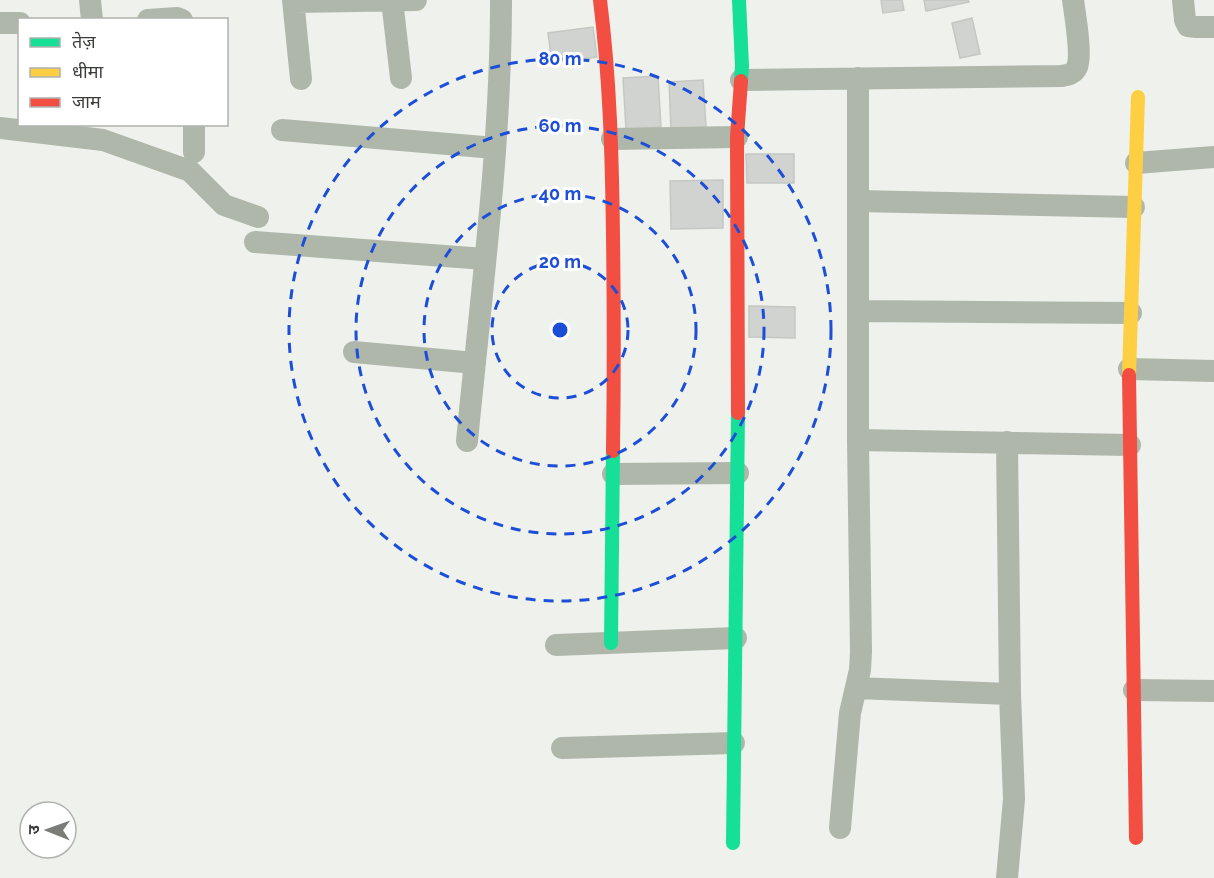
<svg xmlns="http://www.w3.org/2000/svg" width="1214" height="878" viewBox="0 0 1214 878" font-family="Raleway,'Noto Sans Devanagari',sans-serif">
  <rect width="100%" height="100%" fill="#eef1ec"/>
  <path fill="#d1d3d0" stroke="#c5c7c3" stroke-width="1.5" d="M 881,0 L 902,0 L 904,10 L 883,13 Z
    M 924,0 L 968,0 L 969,2 L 926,11 Z
    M 972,18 L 980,54 L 960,58 L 952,23 Z
    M 593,27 L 597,57 L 552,63 L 548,33 Z
    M 658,76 L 661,127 L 626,129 L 623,78 Z
    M 703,80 L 706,127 L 671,129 L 669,82 Z
    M 746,154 L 794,154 L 794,183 L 747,183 Z
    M 723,180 L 723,228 L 671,229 L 670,181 Z
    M 749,306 L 795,307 L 795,338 L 749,337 Z"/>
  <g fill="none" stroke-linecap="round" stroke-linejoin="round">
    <path stroke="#afb7aa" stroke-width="22" d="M 90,0 L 92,20
      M 293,0 L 301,79
      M 392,0 L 401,78
      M 1183,0 L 1185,20 L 1188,26 L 1196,27 L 1214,27
      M 294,2 L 416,0
      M 148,20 L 177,18 L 182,20
      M 0,23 L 20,23
      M 741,80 L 1061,76 C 1068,75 1074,74 1077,67 C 1082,55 1075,14 1073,0
      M 194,124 L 194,152
      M 0,128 L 103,140 L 190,171 L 224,205 L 258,217
      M 282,130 L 495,148
      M 612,139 L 737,137
      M 1136,163 L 1214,157
      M 858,201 L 1134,207
      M 255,242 L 485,259
      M 858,311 L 1131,313
      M 354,352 L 475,363
      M 1129,369 L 1214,371
      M 858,440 L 1130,445
      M 467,441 C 481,294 501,147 501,0
      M 613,474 L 738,473
      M 556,645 L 736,638
      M 856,688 L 1010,694
      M 1134,690 L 1214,691
      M 562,748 L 734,743
      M 840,828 L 850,713 L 860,670 L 861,652 L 858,440 L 858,78
      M 1007,878 L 1014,799 L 1010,694 L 1007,442"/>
    <path stroke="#16e098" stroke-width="14" d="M 739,0 L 742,66 L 741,81
      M 611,643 L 613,451
      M 733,843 L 738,413"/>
    <path stroke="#ffcf43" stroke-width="14" d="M 1129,375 L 1138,97"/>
    <path stroke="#f24e42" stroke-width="14" d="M 600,0 C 610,79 612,157 613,236 C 614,308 614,379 613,451
      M 1129,375 L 1136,838
      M 738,413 L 737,137 L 741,81"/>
  </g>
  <g fill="none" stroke="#1d4ed8" stroke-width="3" stroke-dasharray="10 8">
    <circle cx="560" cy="330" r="68"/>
    <circle cx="560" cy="330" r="136"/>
    <circle cx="560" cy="330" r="204"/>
    <circle cx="560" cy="330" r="271"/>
  </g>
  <circle cx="560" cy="330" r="9" fill="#1d4ed8" stroke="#fff" stroke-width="3"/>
  <g font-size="18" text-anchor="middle" font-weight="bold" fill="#1d4ed8" stroke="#fff" stroke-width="6" stroke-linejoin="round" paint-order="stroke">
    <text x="560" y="65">80 m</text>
    <text x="560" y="132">60 m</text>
    <text x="560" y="200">40 m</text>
    <text x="560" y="268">20 m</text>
  </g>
  <rect x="18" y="18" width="210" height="108" fill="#ffffff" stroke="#b1b1b0" stroke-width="1.5"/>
  <rect x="30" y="38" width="30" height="9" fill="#16e098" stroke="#b1b1b0" stroke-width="1.5"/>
  <text x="72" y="48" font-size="18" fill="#3b3d3a">तेज़</text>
  <rect x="30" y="68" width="30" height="9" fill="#ffcf43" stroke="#b1b1b0" stroke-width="1.5"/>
  <text x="72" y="78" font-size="18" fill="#3b3d3a">धीमा</text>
  <rect x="30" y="98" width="30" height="9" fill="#f24e42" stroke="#b1b1b0" stroke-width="1.5"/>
  <text x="72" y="108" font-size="18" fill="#3b3d3a">जाम</text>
  <g transform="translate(48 830) rotate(271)"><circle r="28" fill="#ffffff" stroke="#b1b1b0" stroke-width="1.5"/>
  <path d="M0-4.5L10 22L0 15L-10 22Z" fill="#7a7c78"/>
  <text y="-9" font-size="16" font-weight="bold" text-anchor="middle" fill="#3b3d3a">उ</text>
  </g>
</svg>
